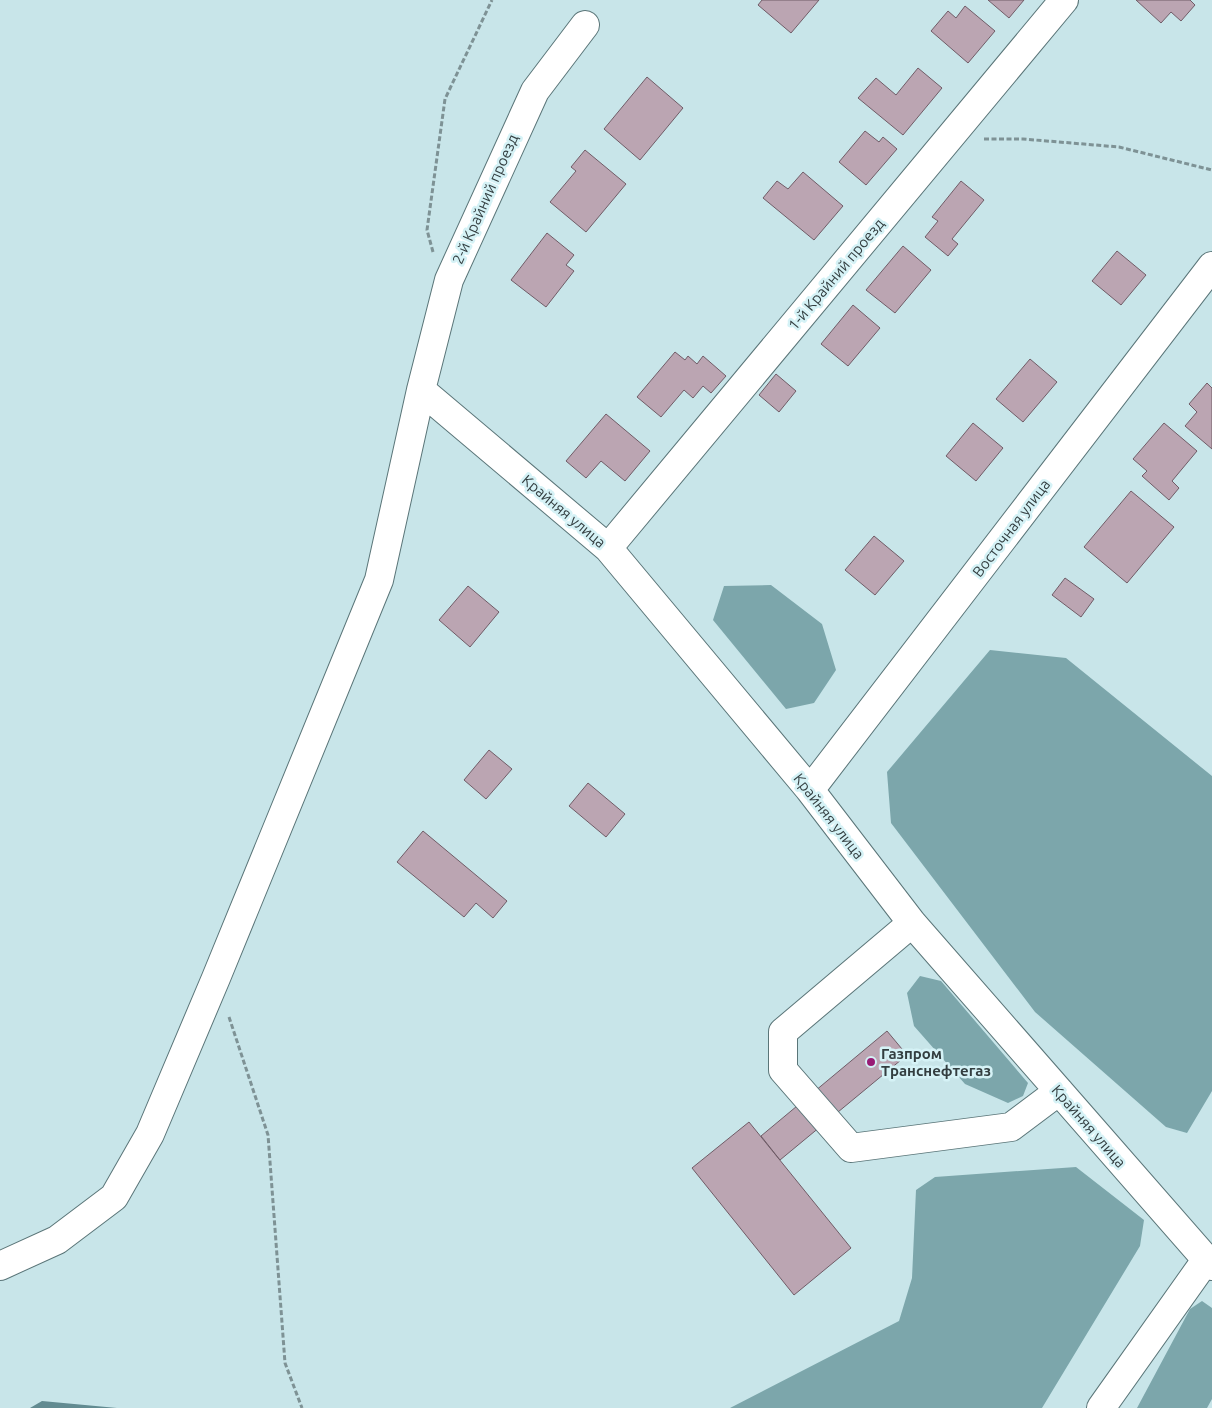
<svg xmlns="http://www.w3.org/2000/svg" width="1212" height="1408" viewBox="0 0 1212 1408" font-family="Ubuntu,sans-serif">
  <rect width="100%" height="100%" fill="#c8e5e9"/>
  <path fill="#7ca6ab" d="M 771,585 L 822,624 L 836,670 L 814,703 L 786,709 L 713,620 L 724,586 Z
    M 990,650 L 1066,658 L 1212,776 L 1212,1091 L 1187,1133 L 1166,1127 L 1035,1012 L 891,823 L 887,772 Z
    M 920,976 L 941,981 L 1028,1083 L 1023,1096 L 1008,1103 L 965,1084 L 914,1026 L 907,993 Z
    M 1076,1167 L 1144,1220 L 1140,1246 L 1042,1408 L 730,1408 L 899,1321 L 912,1278 L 916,1190 L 935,1177 Z
    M 1202,1301 L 1212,1308 L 1212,1399 L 1207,1408 L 1137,1408 L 1190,1309 Z"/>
  <path fill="#628b91" d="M 42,1401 L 117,1408 L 30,1408 Z"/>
  <path fill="#bba5b2" stroke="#705c67" d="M 762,0 L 819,0 L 791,33 L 758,5 Z
    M 988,0 L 1024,0 L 1009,18 Z
    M 1136,0 L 1190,0 L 1195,5 L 1181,21 L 1171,12 L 1161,23 Z
    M 965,6 L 995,31 L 968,63 L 931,31 L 948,11 L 956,18 Z
    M 918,68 L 942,88 L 903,135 L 858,98 L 876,78 L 896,95 Z
    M 647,77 L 683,108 L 640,160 L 604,129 Z
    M 865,131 L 879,142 L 883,137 L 897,149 L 866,185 L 839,162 Z
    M 585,150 L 626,184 L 586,232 L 550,202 L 576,171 L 571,167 Z
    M 803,172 L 843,206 L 814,240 L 763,198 L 777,181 L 788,189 Z
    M 961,181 L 984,200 L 952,239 L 958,244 L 948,256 L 925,237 L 938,221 L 932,217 Z
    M 547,233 L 574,255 L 566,265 L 574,271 L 546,307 L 511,280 Z
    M 903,246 L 931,270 L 895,313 L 866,290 Z
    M 1117,251 L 1146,275 L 1121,305 L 1092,281 Z
    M 853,305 L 880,328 L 848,366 L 821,344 Z
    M 675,352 L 685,360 L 688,356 L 697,364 L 703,356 L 726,376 L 711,393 L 703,386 L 693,398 L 684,390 L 661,417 L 637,397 Z
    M 1030,359 L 1057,382 L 1023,422 L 996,399 Z
    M 776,374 L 796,391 L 779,412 L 759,395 Z
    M 1207,383 L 1212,388 L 1212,449 L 1185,426 L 1197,412 L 1189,404 Z
    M 606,414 L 650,451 L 625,481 L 601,461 L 586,478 L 566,461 Z
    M 973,423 L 1003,448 L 976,481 L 946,456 Z
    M 1164,423 L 1197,451 L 1172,481 L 1179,488 L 1169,500 L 1142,476 L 1147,471 L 1133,459 Z
    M 1131,491 L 1174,527 L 1127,583 L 1084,547 Z
    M 874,536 L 904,561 L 875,595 L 845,570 Z
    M 1065,578 L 1094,599 L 1081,617 L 1052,595 Z
    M 468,586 L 499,612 L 470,647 L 439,620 Z
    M 489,750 L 512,769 L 486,799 L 464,780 Z
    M 588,783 L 625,814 L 606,837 L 569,806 Z
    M 423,831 L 507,901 L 493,918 L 476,903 L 464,917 L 397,862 Z
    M 887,1031 L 907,1055 L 780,1160 L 761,1136 Z
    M 749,1122 L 851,1248 L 794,1295 L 692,1168 Z"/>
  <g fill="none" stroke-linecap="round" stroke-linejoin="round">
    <g stroke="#5a7578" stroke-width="30">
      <path id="minor" d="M 421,390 L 608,548 L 810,790 L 912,923 L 1212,1266
        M 608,548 L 1064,0
        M 810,790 L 1212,266
        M 912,923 L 783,1032 L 783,1070 L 851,1148 L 1011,1127 L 1059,1091
        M 0,1266 L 57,1240 L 114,1197 L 150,1134 L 216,978 L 379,580 L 421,390 L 449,280 L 535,91 L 585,25
        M 1101,1408 L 1206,1260"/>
    </g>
    <path stroke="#7e9295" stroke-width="3" stroke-dasharray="5 2.5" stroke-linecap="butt" d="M 984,139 L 1023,139 L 1119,147 L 1212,170
      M 433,252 L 427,230 L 445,99 L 492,0
      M 229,1017 L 268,1135 L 285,1363 L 302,1408"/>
    <use href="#minor" stroke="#fff" stroke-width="28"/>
  </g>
  <circle fill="#981c75" stroke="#d5f2f6" stroke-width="2" cx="871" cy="1062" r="5"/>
  <g text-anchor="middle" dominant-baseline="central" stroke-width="5" stroke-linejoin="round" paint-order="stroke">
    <g font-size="15" fill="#333e40" stroke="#d5f2f6">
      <text transform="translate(485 199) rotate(-66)">2-й Крайний проезд</text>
      <text transform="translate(836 274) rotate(-50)">1-й Крайний проезд</text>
      <text transform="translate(564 511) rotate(40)">Крайняя улица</text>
      <text transform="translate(1011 528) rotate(-53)">Восточная улица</text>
      <text transform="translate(829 816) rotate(52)">Крайняя улица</text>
      <text transform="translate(1089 1126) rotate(49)">Крайняя улица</text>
    </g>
    <g font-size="15" font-weight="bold" fill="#333e40" stroke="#d5f2f6" text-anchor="start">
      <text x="881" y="1053">Газпром<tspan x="881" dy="17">Транснефтегаз</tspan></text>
    </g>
  </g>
</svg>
